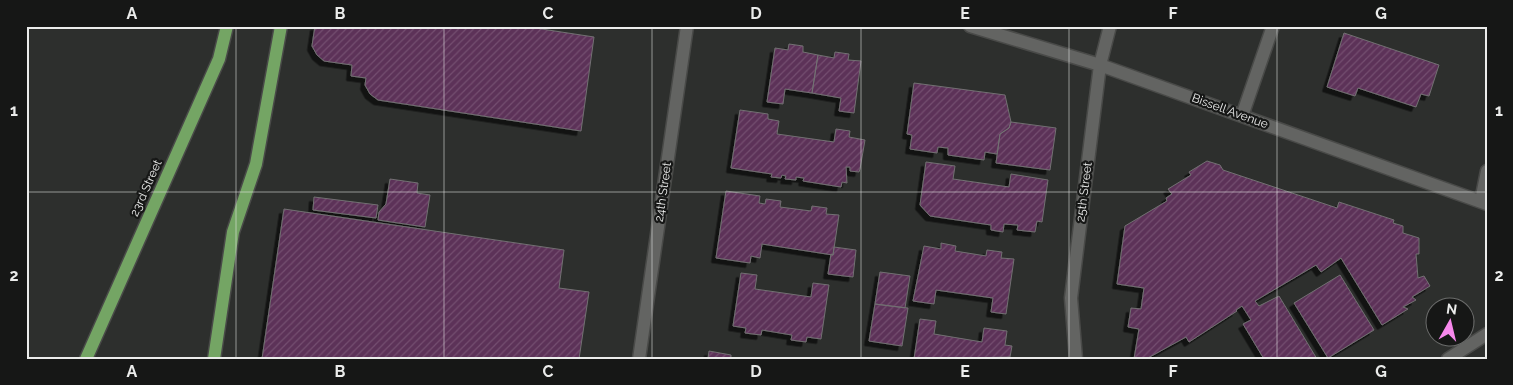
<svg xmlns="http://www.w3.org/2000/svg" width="1513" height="385" viewBox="0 0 1513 385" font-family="Raleway,sans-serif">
  <defs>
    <pattern id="building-hatch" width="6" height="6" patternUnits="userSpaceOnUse" patternTransform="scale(1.25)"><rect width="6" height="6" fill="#5c3158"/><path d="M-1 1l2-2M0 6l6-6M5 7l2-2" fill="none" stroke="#744f70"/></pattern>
    <filter id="shadow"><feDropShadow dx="-4.5" dy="4.5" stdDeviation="0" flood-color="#0009"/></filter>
  </defs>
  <rect width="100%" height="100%" fill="#2d2f2d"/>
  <path fill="url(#building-hatch)" stroke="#727072" filter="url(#shadow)" d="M 315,26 L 522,26 L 594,37 L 581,131 L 378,100 L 370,94 L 365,85 L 366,78 L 351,76 L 352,65 L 324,61 L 317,55 L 312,46 Z
    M 1344,33 L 1439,65 L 1429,96 L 1421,94 L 1416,107 L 1358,88 L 1355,96 L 1327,87 Z
    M 789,44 L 803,46 L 803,52 L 818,55 L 812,93 L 785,89 L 783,104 L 767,102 L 775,48 L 788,50 Z
    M 835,52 L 849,54 L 848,60 L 861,61 L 854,113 L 839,111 L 841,98 L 812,93 L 818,55 L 834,58 Z
    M 914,83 L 1005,95 L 1011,122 L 1009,128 L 1000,134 L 997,154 L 985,152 L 984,160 L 948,155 L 948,148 L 938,147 L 937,153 L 910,149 L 912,135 L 907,134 Z
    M 740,110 L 768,114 L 768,119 L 779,121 L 777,134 L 834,142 L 836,129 L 850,131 L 849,137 L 865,140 L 860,169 L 859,172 L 850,171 L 850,167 L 846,167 L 847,183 L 842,182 L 841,187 L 803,181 L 804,178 L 796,177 L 796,180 L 785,179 L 786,176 L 782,175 L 781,178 L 771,177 L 772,174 L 731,168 Z
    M 1011,122 L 1056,128 L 1050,170 L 996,163 L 1000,134 L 1009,128 Z
    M 1207,161 L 1220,165 L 1223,170 L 1337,208 L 1339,202 L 1394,220 L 1393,223 L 1403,226 L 1403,233 L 1419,238 L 1419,254 L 1416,254 L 1418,278 L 1424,276 L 1430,286 L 1412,297 L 1416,300 L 1403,307 L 1408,309 L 1382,325 L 1341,258 L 1321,272 L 1316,265 L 1255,301 L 1259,306 L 1279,296 L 1317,359 L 1264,359 L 1243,324 L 1251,320 L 1242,306 L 1236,310 L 1237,311 L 1189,342 L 1186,337 L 1146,359 L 1134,359 L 1139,329 L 1128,327 L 1131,308 L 1141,309 L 1144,288 L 1117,284 L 1125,226 L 1167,201 L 1166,198 L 1172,194 L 1168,189 L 1191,175 L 1189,172 Z
    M 926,162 L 955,166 L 953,179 L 1009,187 L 1011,174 L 1048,180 L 1042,222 L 1037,221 L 1035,232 L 1017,230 L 1018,225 L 1004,224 L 1003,232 L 991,230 L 991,225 L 930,216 L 920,205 Z
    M 390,179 L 418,183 L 417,193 L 430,195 L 425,227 L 378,220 L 379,212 L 386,204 Z
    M 726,191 L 760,196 L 759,203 L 765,204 L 766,199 L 781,201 L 780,207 L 811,211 L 812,206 L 827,208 L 826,214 L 839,215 L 833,255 L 762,244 L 760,258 L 751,256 L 750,263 L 716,258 Z
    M 314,197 L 378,205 L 376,218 L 313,210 Z
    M 284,209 L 564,250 L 559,288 L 589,292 L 579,359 L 262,359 Z
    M 941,243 L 956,246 L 955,251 L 986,256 L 987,250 L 1002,252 L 1001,258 L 1014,259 L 1006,314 L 991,312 L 993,298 L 936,290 L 934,304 L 913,301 L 924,246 L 941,249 Z
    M 834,247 L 856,250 L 853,277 L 828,274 L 831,254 L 833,255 Z
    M 880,272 L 910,276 L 905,308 L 875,304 Z
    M 741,273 L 757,275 L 755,289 L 811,297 L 813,283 L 829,285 L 821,339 L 807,337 L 806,342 L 791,340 L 792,335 L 762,330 L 761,335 L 745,333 L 746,328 L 733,326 Z
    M 1340,275 L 1374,330 L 1328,358 L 1294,303 Z
    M 875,304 L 908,308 L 902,346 L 869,341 Z
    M 920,319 L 936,321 L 934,334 L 982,342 L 984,328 L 1007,331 L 1005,345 L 1012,346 L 1010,357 L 914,359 Z
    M 709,351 L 731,355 L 731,359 L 708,359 Z"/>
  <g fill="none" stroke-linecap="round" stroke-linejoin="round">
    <g stroke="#494a48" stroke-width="15">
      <path id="minor" d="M 970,26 L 1100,65 L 1487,204
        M 1242,116 L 1273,26
        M 1481,201 L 1487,171
        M 639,359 L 687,26
        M 1076,359 L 1071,298 L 1100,65 L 1110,26
        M 1448,359 L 1487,334"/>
    </g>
    <g stroke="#494a48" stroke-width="15">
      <path id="major" d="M 86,359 L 219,59 L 227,26
        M 214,359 L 233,232 L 256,164 L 281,26"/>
    </g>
    <use href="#minor" stroke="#636462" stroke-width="12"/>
    <use href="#major" stroke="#74a564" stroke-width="12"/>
  </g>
  <path fill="none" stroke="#ebeceb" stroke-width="1" stroke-opacity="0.55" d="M 236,26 L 236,359M 444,26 L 444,359M 652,26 L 652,359M 861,26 L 861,359M 1069,26 L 1069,359M 1277,26 L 1277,359M 26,192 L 1487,192"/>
  <g text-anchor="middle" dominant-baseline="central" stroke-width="4.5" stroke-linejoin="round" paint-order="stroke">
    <g font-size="12" fill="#ebeceb" stroke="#161716">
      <text transform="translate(1230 111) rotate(20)">Bissell Avenue</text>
      <text transform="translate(146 188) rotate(-66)">23rd Street</text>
      <text transform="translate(663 192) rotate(-82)">24th Street</text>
      <text transform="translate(1084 192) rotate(-83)">25th Street</text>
    </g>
  </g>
  <rect width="1513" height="385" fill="none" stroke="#161716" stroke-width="55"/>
  <g transform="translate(1450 322) rotate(8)"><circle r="24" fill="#161716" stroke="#6b6c6b"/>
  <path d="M0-4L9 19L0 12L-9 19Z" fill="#f788ec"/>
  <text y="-8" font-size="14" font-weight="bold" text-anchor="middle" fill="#ebeceb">N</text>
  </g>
  <rect x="28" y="28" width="1458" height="330" fill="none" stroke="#ebeceb" stroke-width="2"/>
  <g font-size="16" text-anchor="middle" font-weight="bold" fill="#ebeceb">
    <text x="132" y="19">A</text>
    <text x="340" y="19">B</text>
    <text x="548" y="19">C</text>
    <text x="756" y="19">D</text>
    <text x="965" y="19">E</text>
    <text x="1173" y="19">F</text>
    <text x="1381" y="19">G</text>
    <text x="14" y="116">1</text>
    <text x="1499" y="116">1</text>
    <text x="14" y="281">2</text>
    <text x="1499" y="281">2</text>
    <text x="132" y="377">A</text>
    <text x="340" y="377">B</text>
    <text x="548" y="377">C</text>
    <text x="756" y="377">D</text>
    <text x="965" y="377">E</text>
    <text x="1173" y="377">F</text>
    <text x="1381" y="377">G</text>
  </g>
</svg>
